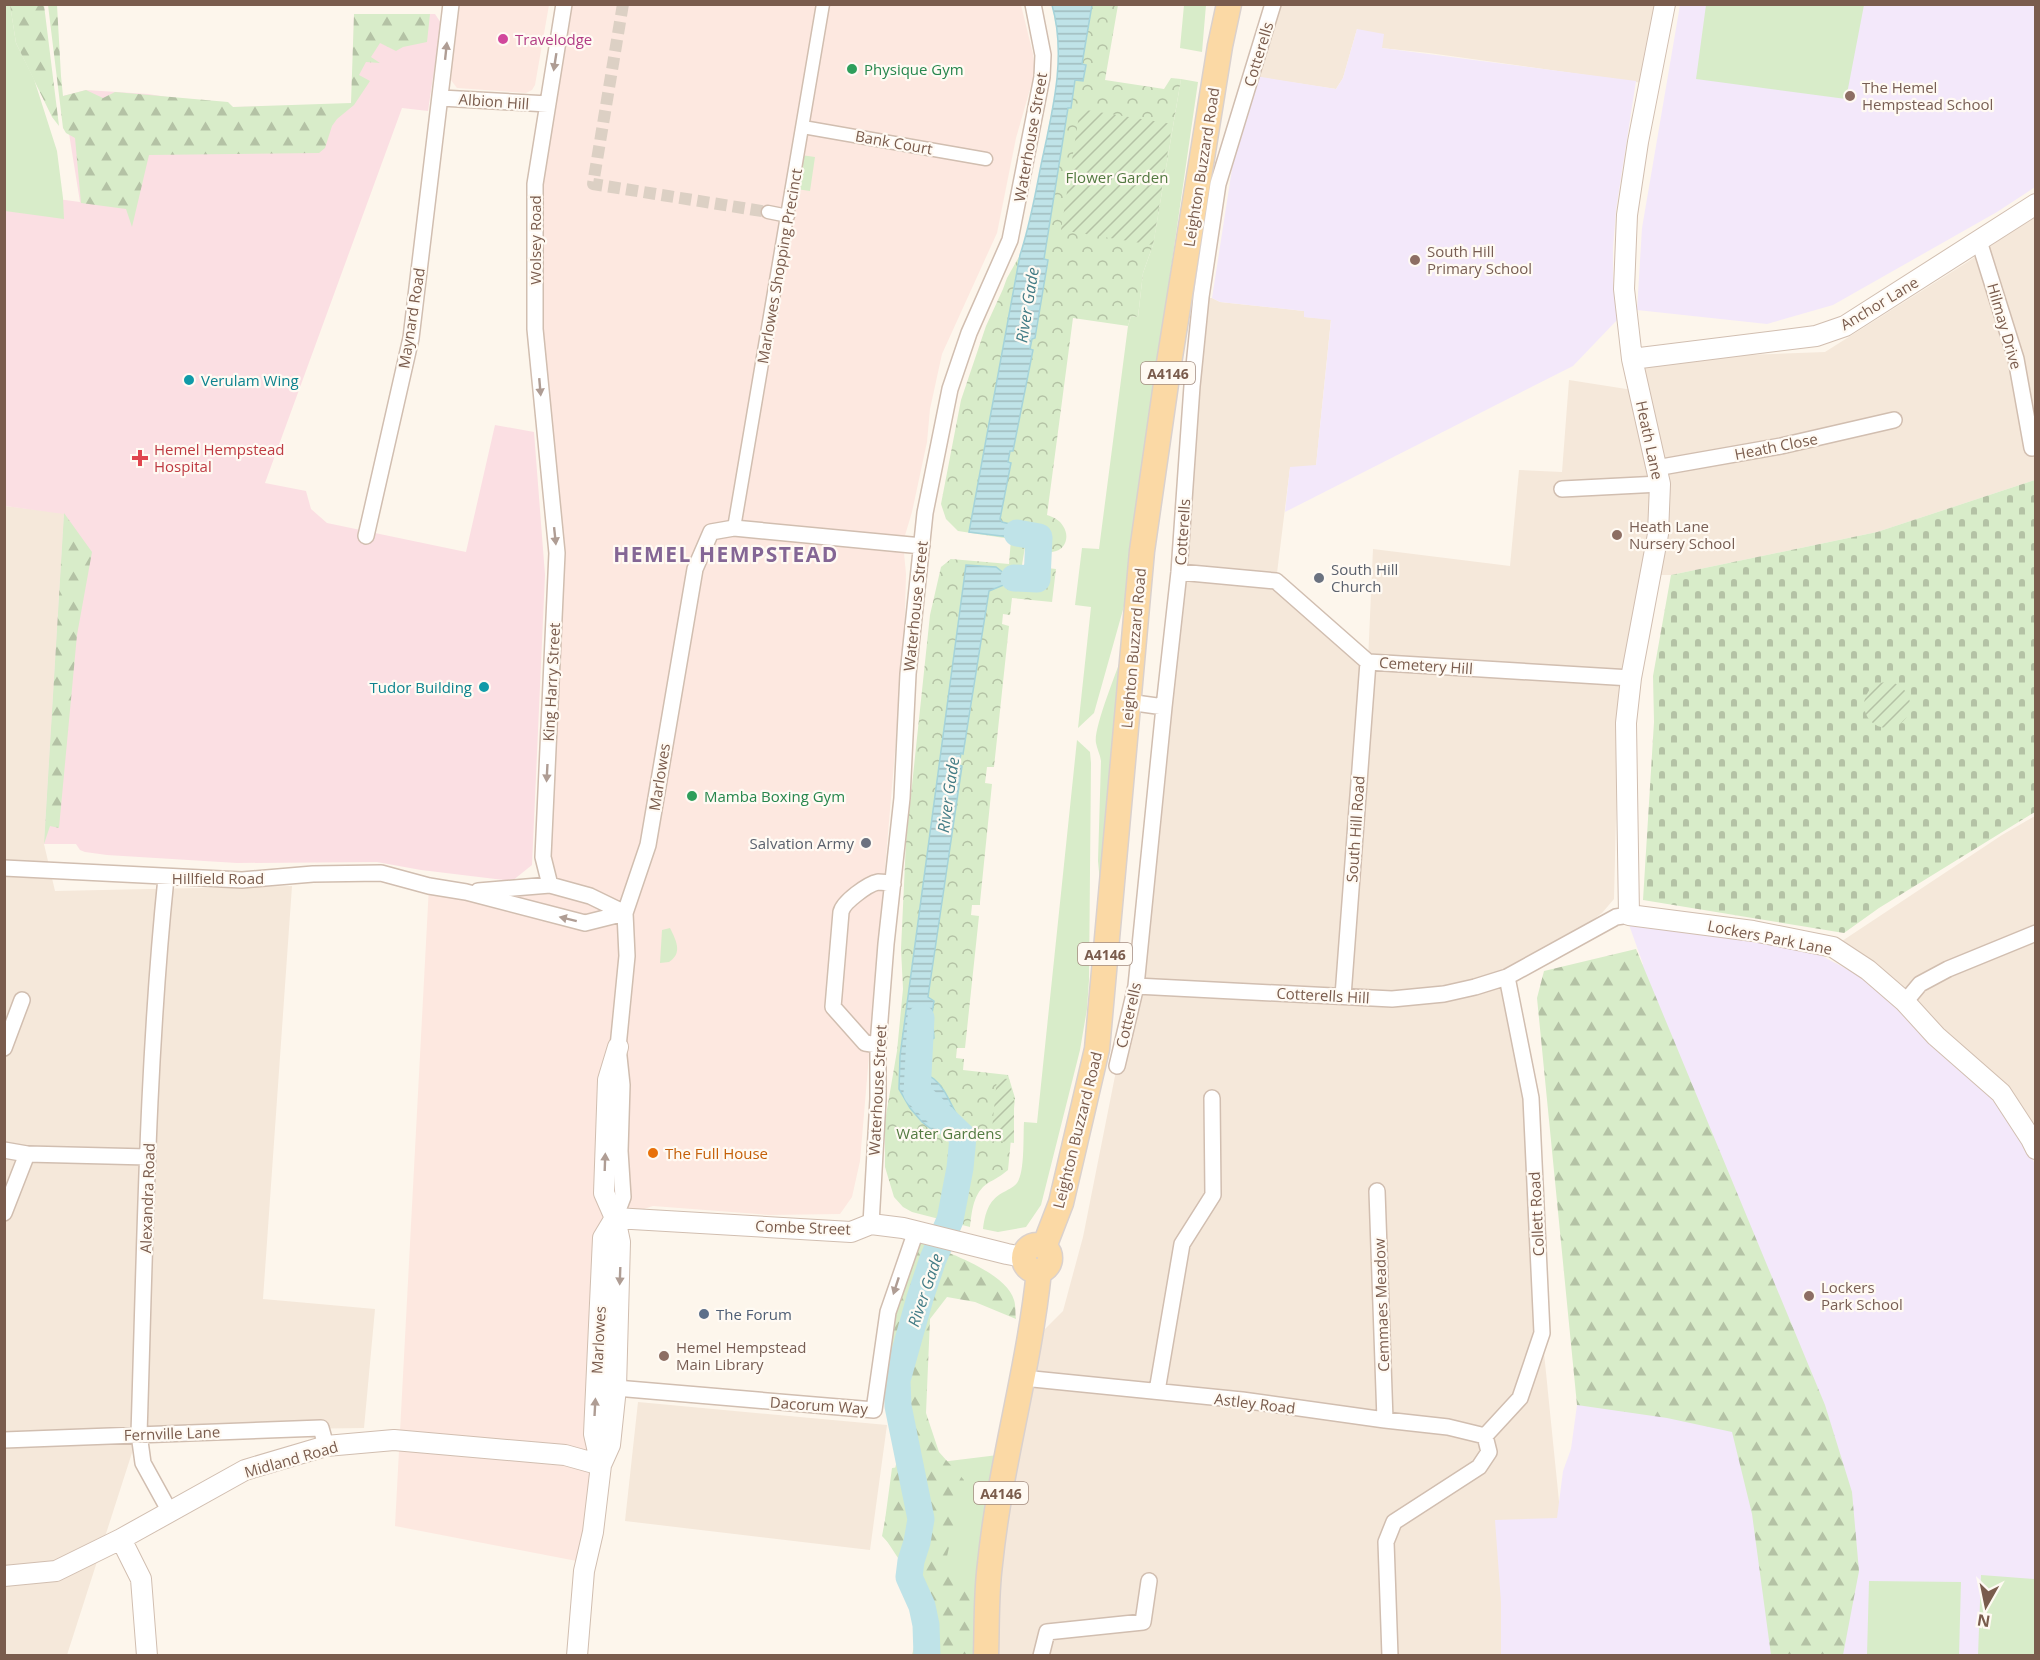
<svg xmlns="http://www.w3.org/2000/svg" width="2040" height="1660" viewBox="0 0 2040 1660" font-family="'Open Sans',sans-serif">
  <defs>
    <pattern id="forest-firs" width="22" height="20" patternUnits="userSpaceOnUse" patternTransform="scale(1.5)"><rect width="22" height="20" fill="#d8ecc9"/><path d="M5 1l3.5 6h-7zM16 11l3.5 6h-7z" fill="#b4c2a5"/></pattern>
    <pattern id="cemetery-stones" width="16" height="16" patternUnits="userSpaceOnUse" patternTransform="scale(1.5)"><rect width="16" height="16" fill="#d8ecc9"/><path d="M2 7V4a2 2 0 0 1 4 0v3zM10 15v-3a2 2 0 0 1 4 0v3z" fill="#b4c2a5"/></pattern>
    <pattern id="park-crowns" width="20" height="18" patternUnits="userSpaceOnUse" patternTransform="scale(1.5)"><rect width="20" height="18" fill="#d8ecc9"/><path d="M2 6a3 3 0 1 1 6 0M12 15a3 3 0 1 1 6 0" fill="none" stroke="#b4c2a5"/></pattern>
    <pattern id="garden-furrows" width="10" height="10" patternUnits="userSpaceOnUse" patternTransform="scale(1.5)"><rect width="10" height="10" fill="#d8ecc9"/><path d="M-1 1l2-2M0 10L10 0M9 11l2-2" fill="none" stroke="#b4c2a5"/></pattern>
    <pattern id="water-rules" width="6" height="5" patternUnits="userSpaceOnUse" patternTransform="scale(1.5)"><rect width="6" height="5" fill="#bfe3e8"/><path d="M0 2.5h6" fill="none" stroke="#a0bbbe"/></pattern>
  </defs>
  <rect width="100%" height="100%" fill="#fdf6ec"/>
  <path fill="#f5e8da" d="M 1272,5 L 1665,5 L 1650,84 L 1429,53 L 1381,48 L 1357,29 L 1343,78 L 1336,89 L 1251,76 Z
    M 2035,215 L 2035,480 L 1877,532 L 1671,575 L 1643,575 L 1630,659 L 1619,695 L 1614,899 L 1602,913 L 1548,953 L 1507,978 L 1531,1098 L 1542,1333 L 1563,1541 L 1506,1655 L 986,1656 L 1028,1346 L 1063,1311 L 1083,1237 L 1117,1066 L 1136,986 L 1201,297 L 1212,298 L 1220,302 L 1304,311 L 1304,317 L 1331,319 L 1316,466 L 1290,468 L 1276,581 L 1368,661 L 1373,549 L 1510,566 L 1519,470 L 1562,472 L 1569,380 L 1639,391 L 1632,359 L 1825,352 L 1969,261 Z
    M 5,506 L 64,513 L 44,844 L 55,891 L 292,886 L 263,1299 L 375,1309 L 364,1428 L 139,1431 L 67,1655 L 5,1656 Z
    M 2035,816 L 2035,1149 L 2001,1093 L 1833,947 L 2002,835 Z
    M 638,1402 L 887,1425 L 870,1550 L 625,1521 Z"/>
  <path fill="#fde8e0" d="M 457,5 L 549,5 L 535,85 L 532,90 L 526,93 L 457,88 L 451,80 Z
    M 564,5 L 1021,5 L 1033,54 L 1035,72 L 1016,138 L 997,233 L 942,354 L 930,409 L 927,442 L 912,512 L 903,542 L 906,574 L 904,646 L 860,1161 L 852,1197 L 840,1214 L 769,1215 L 653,1206 L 616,1218 L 617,1370 L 587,1563 L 395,1526 L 429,886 L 466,892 L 550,885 L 543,857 L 549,478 L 535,184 Z"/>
  <path fill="#f3e8fa" d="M 1680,5 L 2035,5 L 2035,187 L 1997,212 L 1833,305 L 1767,324 L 1637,310 L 1642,228 Z
    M 1357,29 L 1384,34 L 1382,48 L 1636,81 L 1616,210 L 1613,248 L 1613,287 L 1618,319 L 1573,366 L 1285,512 L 1290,467 L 1316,465 L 1331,320 L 1304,317 L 1304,311 L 1220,302 L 1212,298 L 1232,169 L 1255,76 L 1336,89 L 1343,78 Z
    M 1642,920 L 1812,951 L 1882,987 L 1980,1085 L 2004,1114 L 2030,1153 L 2035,1165 L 2035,1655 L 1501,1655 L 1501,1602 L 1495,1520 L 1557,1518 L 1563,1471 L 1571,1449 L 1577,1405 L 1588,1365 L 1623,972 L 1643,964 L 1628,922 Z"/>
  <path fill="#fbdfe3" d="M 354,14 L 435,14 L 441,23 L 428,111 L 402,108 L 265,483 L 306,491 L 311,509 L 327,523 L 466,552 L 495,425 L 534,432 L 545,575 L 532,865 L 512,881 L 421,870 L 377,862 L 237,863 L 107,855 L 85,852 L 80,850 L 76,844 L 44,844 L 64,514 L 5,506 L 5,192 L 80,202 L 63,96 L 86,90 L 148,94 L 233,107 L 353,105 Z"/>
  <path fill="#d8ecc9" d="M 10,4 L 16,43 L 34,79 L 57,151 L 63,198 L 64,219 L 5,211 L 4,5 Z
    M 1184,5 L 1206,5 L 1202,52 L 1180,48 Z
    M 1706,5 L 1864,5 L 1846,99 L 1696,79 Z
    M 1181,79 L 1198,82 L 1131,545 L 1126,599 L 1094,713 L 1078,728 L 1091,607 L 1075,605 L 1082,548 L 1099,549 L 1128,326 L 1131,316 L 1138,317 L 1143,273 L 1153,245 Z
    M 801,155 L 815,157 L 810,191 L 796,189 Z
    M 1122,656 L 1100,883 L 1098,861 L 1101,761 C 1100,754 1097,749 1096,743 C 1093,730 1116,673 1122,656 Z
    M 1077,740 L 1090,752 L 1091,763 L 1089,980 L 1087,1009 L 1080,1050 L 1041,1205 L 1026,1227 L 998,1232 L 983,1229 C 985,1214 988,1201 1002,1193 C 1007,1190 1013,1188 1017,1183 C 1025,1172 1023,1137 1024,1122 L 1037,1123 Z
    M 670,928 C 676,940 683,953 669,962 L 660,963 L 662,930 Z
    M 998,1455 C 988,1522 975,1588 973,1655 L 912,1655 L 917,1635 L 913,1581 L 883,1535 L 892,1468 Z
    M 1981,1575 L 2035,1579 L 2035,1655 L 1978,1655 Z
    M 1869,1581 L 1961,1582 L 1959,1655 L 1867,1655 Z"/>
  <path fill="url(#forest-firs)" d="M 10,5 L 44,5 L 59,126 L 52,117 L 16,43 Z
    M 48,5 L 57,5 L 61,76 L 63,96 L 86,90 L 103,98 L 115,92 L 228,102 L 233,107 L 351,103 L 354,14 L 430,14 L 427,42 L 403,47 L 396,51 L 380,43 L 371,57 L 380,63 L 366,62 L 359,75 L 370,81 L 354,105 L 337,119 L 332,126 L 325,148 L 319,153 L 149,155 L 132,227 L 126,209 L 81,203 L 75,138 L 66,133 L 63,128 Z
    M 64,513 L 92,552 L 77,635 L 59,828 L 50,826 L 44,844 Z
    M 1636,949 L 1825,1405 L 1852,1492 L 1859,1571 L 1843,1655 L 1771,1655 L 1752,1514 L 1732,1432 L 1667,1418 L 1577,1405 L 1537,998 L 1544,971 Z
    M 920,1242 C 945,1251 1006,1272 1014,1300 C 1016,1306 1015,1313 1016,1319 L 975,1302 L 947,1297 L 930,1319 L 926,1413 L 939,1452 L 964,1480 L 944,1570 L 974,1581 L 973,1655 L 920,1655 C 921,1633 921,1606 915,1584 C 910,1566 894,1549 882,1536 L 898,1454 L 893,1407 L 885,1400 L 893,1307 Z"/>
  <path fill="url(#cemetery-stones)" d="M 2035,480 L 2035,812 L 1879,908 L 1844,933 L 1643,900 L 1654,722 L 1653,676 L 1671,575 L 1877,532 Z"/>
  <path fill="url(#park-crowns)" d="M 1052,5 L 1118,5 L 1105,80 L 1164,89 L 1171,78 L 1181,79 L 1153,245 L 1143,273 L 1138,317 L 1131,316 L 1128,326 L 1073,318 L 1047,515 C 1053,517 1060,520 1063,526 C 1070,536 1066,551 1052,552 C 1046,552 1039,550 1032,550 L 1033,542 L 1026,541 L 1022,565 L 1056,569 L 1052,602 L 1012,598 L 1010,615 L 1003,614 L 1002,624 L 1009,626 L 994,767 L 987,767 L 985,783 L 992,784 L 980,902 L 980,905 L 972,905 L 971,915 L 979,916 L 965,1048 L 957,1048 L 956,1058 L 964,1059 L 963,1070 L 1008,1075 L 1015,1098 L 1008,1170 C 1001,1176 995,1179 988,1183 C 973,1193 972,1211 970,1227 L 912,1212 L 903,1207 L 894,1197 L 885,1167 L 885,1121 L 897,1051 L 903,989 L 901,949 L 906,842 L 930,615 L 941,567 L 951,559 L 1009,564 L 1011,539 L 958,531 L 946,519 L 941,504 L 961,400 L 986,326 L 1003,289 L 1007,278 L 1020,255 L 1030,226 L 1057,83 L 1059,42 Z"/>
  <path fill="url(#garden-furrows)" d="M 1080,109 L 1172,124 L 1153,245 L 1061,230 Z
    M1864 705a23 23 0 1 1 46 0a23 23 0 1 1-46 0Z
    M 997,1078 L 1009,1079 L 1014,1100 L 1014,1143 L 991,1140 Z"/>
  <path fill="url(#water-rules)" stroke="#a5d3da" stroke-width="1.5" d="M 1052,5 L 1092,5 L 1082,64 L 1086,65 L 1083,81 L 1075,80 L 1071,108 L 1068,108 L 1044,259 L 1048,260 L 1035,338 L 1032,339 L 1030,349 L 1033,350 L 1013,451 L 1010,451 L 1008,462 L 1011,463 L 1000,519 L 1002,522 L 1014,525 L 1043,535 L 1042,551 L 1034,549 L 1035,540 L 969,532 L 1020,255 C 1030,225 1035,196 1041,165 C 1052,113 1067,57 1052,5 Z
    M 966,565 L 996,567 L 1005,574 L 1032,576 L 1034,567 L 1042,567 L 1041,581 L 1013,581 L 989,591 L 963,754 L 961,753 L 959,765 L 962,766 L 929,990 L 928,997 L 934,1001 L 932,1014 L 934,1038 L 928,1042 L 922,1039 L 917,1071 C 922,1074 929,1075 934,1079 C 950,1092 953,1117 969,1130 L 965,1137 L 963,1137 L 931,1129 L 922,1122 L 910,1108 L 899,1089 L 900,1056 Z"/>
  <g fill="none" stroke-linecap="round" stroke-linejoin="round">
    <path stroke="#bfe3e8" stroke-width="27" d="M 1014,578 L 1037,579 L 1039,537 L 1017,533
      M 921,1018 L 917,1093 L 963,1137 L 960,1168 L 950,1220 L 933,1259 L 920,1298 L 897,1380 L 898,1406 L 921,1519 L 917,1542 L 911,1561 L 909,1577 L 922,1606 L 926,1625 L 927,1656"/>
    <path stroke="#dcd0c4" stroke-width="12" stroke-dasharray="12 6" stroke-linecap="butt" d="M 623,4 L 593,184 L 768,212"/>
    <g stroke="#d1beb0" stroke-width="15">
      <path id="pedestrian" d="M 803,127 L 986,159
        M 768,212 L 788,216
        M 734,528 L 823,4"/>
    </g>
    <g stroke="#d1beb0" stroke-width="18">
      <path id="minor" d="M 441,98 L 548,104
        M 1979,241 L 2016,359 L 2032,448
        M 1656,468 L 1781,446 L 1894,420
        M 1562,489 L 1660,484
        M 366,536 L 411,338 L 451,4
        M 1179,572 L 1276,581 L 1368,662 L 1631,678
        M 1128,702 L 1164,707
        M 4,868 L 242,880 L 313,874 L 381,873 L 429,886 L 466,892 L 585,923 L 625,913
        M 166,878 C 147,1062 145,1249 139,1434 L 143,1463 L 170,1512
        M 550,885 L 543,857 L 557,553 L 535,329 L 535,184 L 564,4
        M 478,891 L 550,885 L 590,896 L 625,913
        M 1136,986 L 1392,999 L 1444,994 L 1475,987 L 1507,977 L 1616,917 L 1629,915
        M 1343,996 L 1368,662
        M 1905,1002 L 1920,984 L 1948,969 L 2036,933
        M 878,1045 L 865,1043 L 833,1007 L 841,912 C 843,902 868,884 878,882 C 882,882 889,883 893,884
        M 4,1048 L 22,1000
        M 1117,1066 L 1136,986 L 1164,707 L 1179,572 L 1192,386 L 1201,297 L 1218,184 L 1273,4
        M 4,1150 L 27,1154
        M 1377,1191 L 1385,1420
        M 4,1213 L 27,1154 L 148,1157
        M 615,1218 L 623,1197 L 620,1151 L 622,1085 L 618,1047 L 627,956 L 625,913 L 648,845 L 695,569 L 711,532 L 734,528 L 922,546
        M 871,1224 L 878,1099 L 878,1045 L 886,944 L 902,798 L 908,674 L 925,513 L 950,389 L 969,333 L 1010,240 L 1042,77 L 1043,55 L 1033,4
        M 1023,1378 L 1242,1400 L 1385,1420 L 1448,1427 L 1485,1436
        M 616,1388 L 874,1410 L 888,1312 L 916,1231
        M 1157,1391 L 1182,1244 L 1213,1195 L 1212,1098
        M 1485,1436 L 1520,1398 L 1542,1333 L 1531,1098 L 1507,977
        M 4,1440 L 321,1428 L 326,1446
        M 1041,1656 L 1047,1632 L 1143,1622 L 1149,1581
        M 1390,1656 L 1386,1542 L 1394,1522 L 1479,1467 L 1489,1452 L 1485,1436"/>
    </g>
    <g stroke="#d1beb0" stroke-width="22">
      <path id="tertiary" d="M 1665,4 L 1638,142 L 1627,215 L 1624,289 L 1632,359 L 1660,484 L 1658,534 L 1631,678 L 1626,723 L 1629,915 L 1753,931 L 1833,947 L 1868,970 L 1905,1002 L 1936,1036 L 2001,1093 L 2031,1139 L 2036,1149
        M 1632,359 L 1816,336 L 1845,326 L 2036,204
        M 615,1218 L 851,1232 L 871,1224 L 903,1228 L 1007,1254 L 1023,1257
        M 601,1465 L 594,1434 L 603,1238 L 615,1218
        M 121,1539 L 141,1579 L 147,1656
        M 4,1576 L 56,1571 L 121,1539 L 245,1470 L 326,1446 L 394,1440 L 565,1455 L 601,1465
        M 577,1656 L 584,1571 L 593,1532 L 601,1465 L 610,1445 L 616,1388 L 620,1242 L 615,1218 L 604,1193 L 608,1080 L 618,1047"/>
    </g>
    <g stroke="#dad1cd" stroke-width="27">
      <path id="primary" d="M1024 1258a13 13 0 1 1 26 0a13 13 0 1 1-26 0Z
        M 1044,1247 L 1061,1203 L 1097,1049 L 1142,551 L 1169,363 L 1220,46 L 1229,4
        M 986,1656 C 987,1625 986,1594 990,1564 C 1000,1465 1029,1370 1039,1271"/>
    </g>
    <use href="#pedestrian" stroke="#fff" stroke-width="12"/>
    <use href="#minor" stroke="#fff" stroke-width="15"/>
    <use href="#tertiary" stroke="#fff" stroke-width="20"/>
    <use href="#primary" stroke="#fbd9a5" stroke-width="24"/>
  </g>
  <defs><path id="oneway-solid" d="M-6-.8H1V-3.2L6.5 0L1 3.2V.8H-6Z" transform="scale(1.5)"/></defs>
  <g fill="#af9d94">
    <use href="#oneway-solid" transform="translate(446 51) rotate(-84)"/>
    <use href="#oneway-solid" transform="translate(555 62) rotate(99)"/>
    <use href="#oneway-solid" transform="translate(540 387) rotate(85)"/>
    <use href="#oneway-solid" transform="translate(555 536) rotate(84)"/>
    <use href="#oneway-solid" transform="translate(547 773) rotate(93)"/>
    <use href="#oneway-solid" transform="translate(568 919) rotate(-166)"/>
    <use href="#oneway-solid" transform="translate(605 1162) rotate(-88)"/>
    <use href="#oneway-solid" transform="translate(620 1276) rotate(92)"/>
    <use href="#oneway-solid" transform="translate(896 1286) rotate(108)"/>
    <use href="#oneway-solid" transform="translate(595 1407) rotate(-87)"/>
  </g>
  <circle fill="#d1479c" stroke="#fffaf3" stroke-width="2" cx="503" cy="39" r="6"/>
  <g fill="#2e9e5b" stroke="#fffaf3" stroke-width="2">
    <circle cx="852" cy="69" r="6"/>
    <circle cx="692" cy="796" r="6"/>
  </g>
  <g fill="#8d6e63" stroke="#fffaf3" stroke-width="2">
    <circle cx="1850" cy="96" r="6"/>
    <circle cx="1415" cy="260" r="6"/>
    <circle cx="1617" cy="535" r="6"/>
    <circle cx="1809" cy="1296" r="6"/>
    <circle cx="664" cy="1356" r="6"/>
  </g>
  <g fill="#0f9aa8" stroke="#fffaf3" stroke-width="2">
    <circle cx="189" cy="380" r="6"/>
    <circle cx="484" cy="687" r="6"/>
  </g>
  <path fill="#e0444e" stroke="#fffaf3" stroke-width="2" d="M137 449h6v6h6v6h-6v6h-6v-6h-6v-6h6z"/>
  <g fill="#6b7280" stroke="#fffaf3" stroke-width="2">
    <circle cx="1319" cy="578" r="6"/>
    <circle cx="866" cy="843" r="6"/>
  </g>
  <circle fill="#e8710a" stroke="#fffaf3" stroke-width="2" cx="653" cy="1153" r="6"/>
  <circle fill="#5c6f8a" stroke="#fffaf3" stroke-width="2" cx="704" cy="1314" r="6"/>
  <g text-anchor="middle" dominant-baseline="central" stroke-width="4.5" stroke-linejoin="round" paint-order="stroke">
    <g fill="#fffaf3" stroke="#a28b7f" stroke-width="1.5">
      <rect x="1141" y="362" width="54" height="22" rx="4.5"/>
      <rect x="1078" y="943" width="54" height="22" rx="4.5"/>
      <rect x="974" y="1482" width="54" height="22" rx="4.5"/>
    </g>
    <g font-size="14" font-weight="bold" fill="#7a5c4d">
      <text x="1168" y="373">A4146</text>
      <text x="1105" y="954">A4146</text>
      <text x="1001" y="1493">A4146</text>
    </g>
    <g font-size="15" fill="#b23c85" stroke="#fffaf3" text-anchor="start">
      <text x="515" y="39">Travelodge</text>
    </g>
    <g font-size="15" fill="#7a5c4d" stroke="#fffaf3">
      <text transform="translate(1258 54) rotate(-73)">Cotterells</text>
      <text transform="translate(494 101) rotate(4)">Albion Hill</text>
      <text transform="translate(1030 137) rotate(-80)">Waterhouse Street</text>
      <text transform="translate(894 142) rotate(10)">Bank Court</text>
      <text transform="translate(1201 167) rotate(-81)">Leighton Buzzard Road</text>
      <text transform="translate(535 240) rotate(-90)">Wolsey Road</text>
      <text transform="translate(779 266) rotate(-80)">Marlowes Shopping Precinct</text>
      <text transform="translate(1879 303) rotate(-31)">Anchor Lane</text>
      <text transform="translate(411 318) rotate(-81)">Maynard Road</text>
      <text transform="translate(2005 326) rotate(74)">Hilmay Drive</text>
      <text transform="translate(1650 440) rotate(78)">Heath Lane</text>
      <text transform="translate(1776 446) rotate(-11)">Heath Close</text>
      <text transform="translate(1182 532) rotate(-86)">Cotterells</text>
      <text transform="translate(915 606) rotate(-84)">Waterhouse Street</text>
      <text transform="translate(1133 648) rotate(-85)">Leighton Buzzard Road</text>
      <text transform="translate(1426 665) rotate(4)">Cemetery Hill</text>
      <text transform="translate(551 682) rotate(-87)">King Harry Street</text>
      <text transform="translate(659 777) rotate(-81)">Marlowes</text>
      <text transform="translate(1355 829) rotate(-86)">South Hill Road</text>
      <text x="218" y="878">Hillfield Road</text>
      <text transform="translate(1770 937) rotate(11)">Lockers Park Lane</text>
      <text transform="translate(1323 995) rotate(3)">Cotterells Hill</text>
      <text transform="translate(1128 1015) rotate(-77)">Cotterells</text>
      <text transform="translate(877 1090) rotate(-87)">Waterhouse Street</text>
      <text transform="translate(1077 1130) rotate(-76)">Leighton Buzzard Road</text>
      <text transform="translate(147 1198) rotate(-88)">Alexandra Road</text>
      <text transform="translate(1536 1214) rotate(-93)">Collett Road</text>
      <text transform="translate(803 1227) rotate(2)">Combe Street</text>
      <text transform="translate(1381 1305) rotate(-92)">Cemmaes Meadow</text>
      <text transform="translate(598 1340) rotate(-87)">Marlowes</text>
      <text transform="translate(1255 1403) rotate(7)">Astley Road</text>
      <text transform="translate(819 1405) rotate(4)">Dacorum Way</text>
      <text transform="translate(172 1433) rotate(-2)">Fernville Lane</text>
      <text transform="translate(291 1459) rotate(-16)">Midland Road</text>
    </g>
    <g font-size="15" fill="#27864d" stroke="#fffaf3" text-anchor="start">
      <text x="864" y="69">Physique Gym</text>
      <text x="704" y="796">Mamba Boxing Gym</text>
    </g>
    <g font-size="15" fill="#785e54" stroke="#fffaf3" text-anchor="start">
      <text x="1862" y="87">The Hemel<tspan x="1862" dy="17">Hempstead School</tspan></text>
      <text x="1427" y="251">South Hill<tspan x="1427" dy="17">Primary School</tspan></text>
      <text x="1629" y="526">Heath Lane<tspan x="1629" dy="17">Nursery School</tspan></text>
      <text x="1821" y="1287">Lockers<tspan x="1821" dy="17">Park School</tspan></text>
      <text x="676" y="1347">Hemel Hempstead<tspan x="676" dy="17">Main Library</tspan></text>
    </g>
    <g font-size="15" fill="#537a41" stroke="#fffaf3">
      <text x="1117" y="177">Flower Garden</text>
      <text x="949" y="1133">Water Gardens</text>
    </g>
    <g font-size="15" fill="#0d838f" stroke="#fffaf3" text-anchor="start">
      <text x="201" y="380">Verulam Wing</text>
      <text x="472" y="687" text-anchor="end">Tudor Building</text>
    </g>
    <g font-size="15" fill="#be3a42" stroke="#fffaf3" text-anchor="start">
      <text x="154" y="449">Hemel Hempstead<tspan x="154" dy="17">Hospital</tspan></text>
    </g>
    <g font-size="15" fill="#5b616d" stroke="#fffaf3" text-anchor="start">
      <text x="1331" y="569">South Hill<tspan x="1331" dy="17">Church</tspan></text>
      <text x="854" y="843" text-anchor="end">Salvation Army</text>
    </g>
    <g font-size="15" fill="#c56008" stroke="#fffaf3" text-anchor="start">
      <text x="665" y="1153">The Full House</text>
    </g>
    <g font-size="15" fill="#4e5e75" stroke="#fffaf3" text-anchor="start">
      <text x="716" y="1314">The Forum</text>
    </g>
    <g font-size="16" font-style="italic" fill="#437c86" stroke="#fffaf3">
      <text transform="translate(1027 305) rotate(-81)">River Gade</text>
      <text transform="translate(948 795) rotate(-82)">River Gade</text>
      <text transform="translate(925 1290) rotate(-71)">River Gade</text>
    </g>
    <g font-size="21" font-weight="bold" letter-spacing="1.5" fill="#846695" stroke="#fffaf3">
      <text x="726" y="554">HEMEL HEMPSTEAD</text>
    </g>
  </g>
  <rect width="2040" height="1660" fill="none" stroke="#7a5c4d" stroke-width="12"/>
  <g transform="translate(1986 1606) rotate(189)" stroke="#fffaf3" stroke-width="4.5" paint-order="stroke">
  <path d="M0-4.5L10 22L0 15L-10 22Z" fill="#7a5c4d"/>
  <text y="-9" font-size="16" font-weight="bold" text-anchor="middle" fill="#7a5c4d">N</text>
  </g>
</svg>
